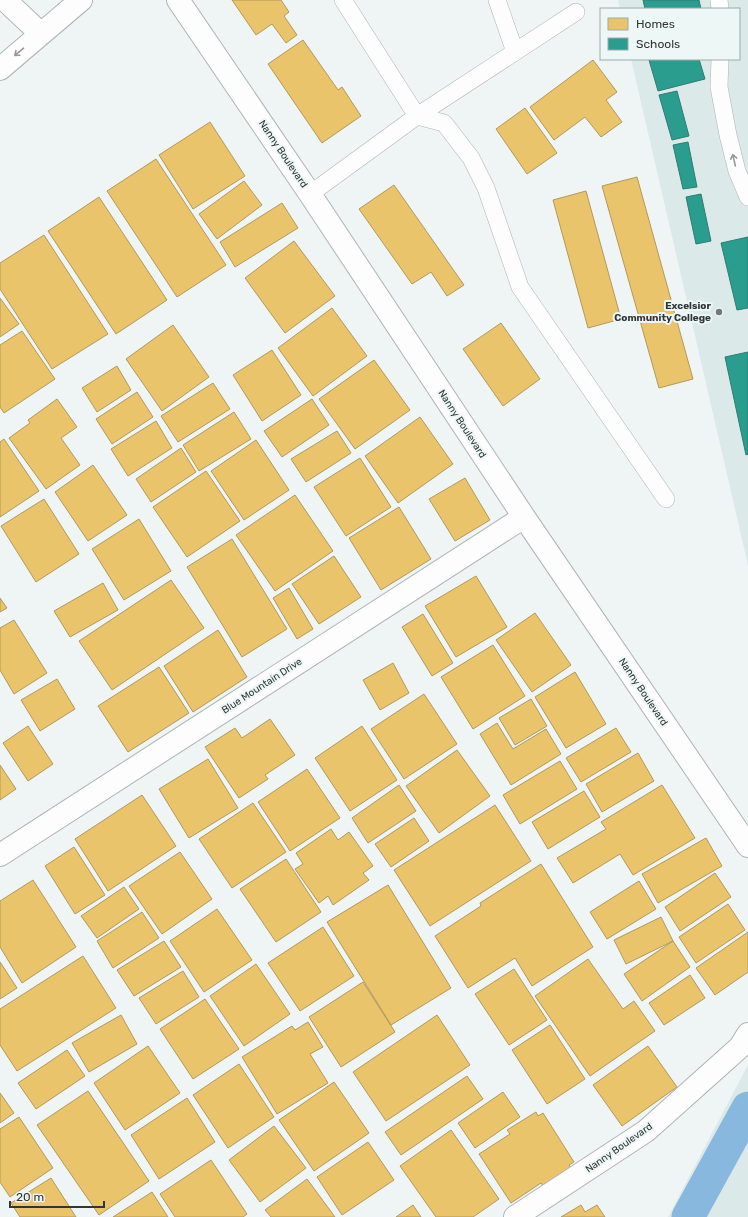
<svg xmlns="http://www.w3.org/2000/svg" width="748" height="1217" viewBox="0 0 748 1217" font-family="Rubik,sans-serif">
  <rect width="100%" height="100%" fill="#eff4f4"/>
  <path fill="#dce9e9" d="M 618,0 L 748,0 L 748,565 L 631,59 L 739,59 L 739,9 L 620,9 Z
    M 748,1065 L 748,1217 L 668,1217 Z"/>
  <path fill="#e9c46a" stroke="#b2995a" d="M 232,0 L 281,0 L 289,12 L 284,16 L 297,35 L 286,43 L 272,24 L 256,35 Z
    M 303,40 L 338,90 L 342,87 L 361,116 L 322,143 L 268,64 Z
    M 593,60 L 617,92 L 606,100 L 622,122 L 601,137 L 585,117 L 554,140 L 530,107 Z
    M 525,108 L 557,153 L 527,174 L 496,129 Z
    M 210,122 L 245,176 L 193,209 L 159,155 Z
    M 156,159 L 226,265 L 177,297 L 107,191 Z
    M 637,177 L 693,379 L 659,388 L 602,186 Z
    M 244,181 L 262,205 L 217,239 L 199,214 Z
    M 394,185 L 464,285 L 447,296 L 431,272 L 412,284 L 359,209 Z
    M 586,191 L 621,319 L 588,328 L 553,200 Z
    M 99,197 L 167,300 L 116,334 L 48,231 Z
    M 282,203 L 298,228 L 235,267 L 220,242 Z
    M 44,235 L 108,334 L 52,369 L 0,289 L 0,263 Z
    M 294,241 L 335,296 L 285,333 L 245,278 Z
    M 0,298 L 19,324 L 0,337 Z
    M 332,308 L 367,356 L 313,396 L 278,348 Z
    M 501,323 L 540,379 L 503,406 L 463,349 Z
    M 173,325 L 209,377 L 162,411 L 126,359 Z
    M 22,331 L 55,379 L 4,413 L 0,407 L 0,345 Z
    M 272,350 L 301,395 L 262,421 L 233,375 Z
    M 374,360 L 410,410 L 355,449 L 319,399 Z
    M 117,366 L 131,390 L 97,412 L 82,388 Z
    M 213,383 L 230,409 L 178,442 L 161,416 Z
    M 137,392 L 153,417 L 112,444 L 96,419 Z
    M 57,399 L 77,427 L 61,438 L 80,465 L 46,489 L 9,438 L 30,423 L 28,420 Z
    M 312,399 L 329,425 L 282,457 L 264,431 Z
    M 234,412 L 251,439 L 199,471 L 183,445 Z
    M 420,417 L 453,464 L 398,503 L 365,456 Z
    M 156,421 L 172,448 L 128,476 L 111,449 Z
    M 337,431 L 351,453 L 306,482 L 291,459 Z
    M 4,439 L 39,491 L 0,517 L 0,442 Z
    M 256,440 L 289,490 L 244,520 L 211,471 Z
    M 181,448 L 196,472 L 151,502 L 136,479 Z
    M 360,458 L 391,507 L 346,536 L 314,487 Z
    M 93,465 L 127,515 L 88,541 L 55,492 Z
    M 206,471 L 240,521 L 187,557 L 153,507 Z
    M 465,478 L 490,520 L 455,541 L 429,499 Z
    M 295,495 L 333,551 L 275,591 L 236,535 Z
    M 44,499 L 79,554 L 36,582 L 1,526 Z
    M 399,507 L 431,559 L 381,590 L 349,538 Z
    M 139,519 L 171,571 L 124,600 L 92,549 Z
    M 232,539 L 287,629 L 242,657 L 187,567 Z
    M 334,556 L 361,597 L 319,624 L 292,584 Z
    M 476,576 L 507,627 L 456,657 L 425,606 Z
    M 171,580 L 204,628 L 112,690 L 79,641 Z
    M 103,583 L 118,610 L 70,637 L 54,611 Z
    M 289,588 L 313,629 L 297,639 L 273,598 Z
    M 0,598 L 7,608 L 0,612 Z
    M 535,613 L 571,665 L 532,692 L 496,640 Z
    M 423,614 L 453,663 L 432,676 L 402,627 Z
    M 14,620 L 47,673 L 14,694 L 0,670 L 0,628 Z
    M 218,630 L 247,677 L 193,712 L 164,666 Z
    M 493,645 L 525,696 L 473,729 L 441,677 Z
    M 393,663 L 409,693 L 380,710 L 363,680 Z
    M 159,667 L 189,713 L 128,752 L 98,706 Z
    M 575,672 L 606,724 L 566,748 L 535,697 Z
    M 57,679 L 75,709 L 40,731 L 21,700 Z
    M 424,694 L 457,744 L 404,779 L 371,729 Z
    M 531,699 L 547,726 L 515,745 L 499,718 Z
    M 270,719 L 295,755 L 265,775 L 268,779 L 239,798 L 205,747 L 235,728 L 242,738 Z
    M 497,723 L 513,749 L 546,729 L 561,754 L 511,785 L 480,734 Z
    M 28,726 L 53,764 L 28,781 L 3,743 Z
    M 362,726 L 397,780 L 350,811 L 315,758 Z
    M 616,728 L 631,752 L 581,782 L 566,758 Z
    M 457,750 L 490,796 L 439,833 L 406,786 Z
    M 638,753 L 654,781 L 602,812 L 586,784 Z
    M 208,759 L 238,808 L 189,838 L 159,789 Z
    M 560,761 L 577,789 L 520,824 L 503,795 Z
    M 0,765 L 16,789 L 0,800 Z
    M 307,769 L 340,818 L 290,851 L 258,802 Z
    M 399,785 L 416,811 L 368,843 L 352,818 Z
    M 662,785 L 695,838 L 633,875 L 620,854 L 573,883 L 557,858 L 606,829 L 601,822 Z
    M 584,791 L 600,817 L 548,849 L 532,822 Z
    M 142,795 L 176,846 L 108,891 L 75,839 Z
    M 253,803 L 286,852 L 232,888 L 199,839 Z
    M 495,805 L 531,861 L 430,926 L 394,870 Z
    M 414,818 L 429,841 L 391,867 L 375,844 Z
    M 331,829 L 338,840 L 349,832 L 373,866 L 363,873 L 369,880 L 333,905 L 328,896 L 319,903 L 295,869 L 303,864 L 296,853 Z
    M 706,838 L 722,866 L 658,903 L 642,874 Z
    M 74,847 L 105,895 L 75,914 L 45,866 Z
    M 180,852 L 212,899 L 162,934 L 129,886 Z
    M 286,859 L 321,912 L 276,942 L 240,889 Z
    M 541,864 L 593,947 L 532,986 L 515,958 L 468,988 L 435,936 L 481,906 L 480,903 Z
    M 715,873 L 731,897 L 680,931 L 665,907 Z
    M 33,880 L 76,947 L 22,983 L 0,947 L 0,901 Z
    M 639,881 L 656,909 L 607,939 L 590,912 Z
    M 388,885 L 451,988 L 391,1025 L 327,922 Z
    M 124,887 L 139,909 L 97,938 L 81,916 Z
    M 728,904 L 745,930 L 696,963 L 679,937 Z
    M 217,909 L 252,960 L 204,992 L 170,941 Z
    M 142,912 L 159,938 L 113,968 L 97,941 Z
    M 661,917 L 673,941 L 626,964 L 614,940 Z
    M 323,927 L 354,976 L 300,1011 L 268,963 Z
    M 748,932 L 748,972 L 715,995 L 696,968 Z
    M 164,941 L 181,967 L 134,996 L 117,970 Z
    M 673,941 L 690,967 L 642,1001 L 624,974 Z
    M 83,956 L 116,1008 L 17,1071 L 0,1045 L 0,1009 Z
    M 588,959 L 623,1009 L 634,1001 L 655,1031 L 590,1076 L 535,996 Z
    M 0,962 L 17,988 L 0,999 Z
    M 256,964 L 290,1014 L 244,1046 L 210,996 Z
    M 514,969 L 547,1020 L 509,1045 L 475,994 Z
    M 183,971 L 199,997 L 156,1024 L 139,998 Z
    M 690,975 L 705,998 L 664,1025 L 649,1003 Z
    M 363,982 L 395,1032 L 341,1067 L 309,1017 Z
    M 205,999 L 239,1049 L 193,1079 L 160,1029 Z
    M 121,1015 L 137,1044 L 89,1072 L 72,1043 Z
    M 437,1015 L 470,1065 L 386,1121 L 353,1072 Z
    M 308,1022 L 323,1047 L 310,1054 L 328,1083 L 277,1114 L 242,1057 L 292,1026 L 295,1030 Z
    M 550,1025 L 585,1079 L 547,1104 L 512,1050 Z
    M 148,1046 L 180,1093 L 125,1130 L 94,1083 Z
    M 648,1046 L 677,1087 L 622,1126 L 593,1085 Z
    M 67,1050 L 85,1076 L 36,1109 L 18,1083 Z
    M 239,1064 L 274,1117 L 228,1148 L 193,1095 Z
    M 467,1076 L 483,1099 L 401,1155 L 385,1132 Z
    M 334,1082 L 369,1133 L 314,1171 L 279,1120 Z
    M 88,1091 L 149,1181 L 99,1215 L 37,1125 Z
    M 503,1092 L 520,1117 L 475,1148 L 458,1123 Z
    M 0,1093 L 14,1113 L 0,1123 Z
    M 187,1098 L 215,1142 L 159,1179 L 131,1135 Z
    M 536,1112 L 538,1116 L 543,1113 L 574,1162 L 569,1165 L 573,1170 L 545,1189 L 541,1183 L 511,1203 L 479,1154 L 510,1134 L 507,1130 Z
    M 19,1117 L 53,1168 L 10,1197 L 0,1182 L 0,1129 Z
    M 274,1126 L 306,1168 L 260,1202 L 229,1160 Z
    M 451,1130 L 499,1199 L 473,1217 L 436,1217 L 400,1166 Z
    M 368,1142 L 394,1180 L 342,1215 L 317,1177 Z
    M 211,1160 L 247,1214 L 243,1217 L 175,1217 L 160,1194 Z
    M 51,1178 L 76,1217 L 20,1217 L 11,1203 Z
    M 307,1179 L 335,1217 L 271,1217 L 265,1210 Z
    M 152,1192 L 168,1217 L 113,1217 Z
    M 413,1205 L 421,1217 L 396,1217 Z
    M 581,1205 L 585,1212 L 597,1205 L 605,1217 L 561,1217 Z"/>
  <path fill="#2a9d8f" stroke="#2c7e74" d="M 643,0 L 699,0 L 701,9 L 645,9 Z
    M 653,59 L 699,59 L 705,79 L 658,91 L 649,60 Z
    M 677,91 L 689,136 L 672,140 L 659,95 Z
    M 688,142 L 697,187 L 683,189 L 673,145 Z
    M 701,194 L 711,241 L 696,244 L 686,197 Z
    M 748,237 L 748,308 L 737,310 L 721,243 Z
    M 748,352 L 748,454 L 746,455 L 725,357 Z"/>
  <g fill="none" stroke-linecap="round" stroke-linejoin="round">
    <path stroke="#89b8df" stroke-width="33" d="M 688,1217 L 748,1108"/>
    <g stroke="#afb4b3" stroke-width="18">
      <path id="service" d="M 497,0 L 515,52
        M 719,0 L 720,9
        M 576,12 L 417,116 L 444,123 L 471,158 L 486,188 L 520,287 L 666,499
        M 720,59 L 719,87 L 728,135 L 737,171 L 748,197
        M 310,194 L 417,116 L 343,0"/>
    </g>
    <g stroke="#afb4b3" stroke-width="24">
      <path id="minor" d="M 178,0 L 310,194 L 524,517 L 748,846
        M 0,855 L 524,517
        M 515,1217 L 646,1131 L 740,1047 L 748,1034"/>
    </g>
    <g stroke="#afb4b3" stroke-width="24">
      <path id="secondary" d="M 5,0 L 41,34
        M 0,69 L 81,0"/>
    </g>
    <use href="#service" stroke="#fdfdfd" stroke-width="17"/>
    <use href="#minor" stroke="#fdfdfd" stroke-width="22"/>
    <use href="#secondary" stroke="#fdfdfd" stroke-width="22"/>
  </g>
  <defs><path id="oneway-shaft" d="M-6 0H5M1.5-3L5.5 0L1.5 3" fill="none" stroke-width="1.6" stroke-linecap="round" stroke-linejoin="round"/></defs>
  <g stroke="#979999">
    <use href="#oneway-shaft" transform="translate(19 52) rotate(140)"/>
    <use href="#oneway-shaft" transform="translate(734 160) rotate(-103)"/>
  </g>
  <circle fill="#747878" stroke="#ecf7f6" stroke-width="1.5" cx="719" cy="312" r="4"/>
  <g text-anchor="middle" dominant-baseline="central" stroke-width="4" stroke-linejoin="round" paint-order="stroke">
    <g font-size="10" fill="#313535" stroke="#ecf7f6">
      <text transform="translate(283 154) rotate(56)">Nanny Boulevard</text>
      <text transform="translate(462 424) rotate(57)">Nanny Boulevard</text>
      <text transform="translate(262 686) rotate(-33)">Blue Mountain Drive</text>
      <text transform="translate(643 692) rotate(56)">Nanny Boulevard</text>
      <text transform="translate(619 1148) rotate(-35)">Nanny Boulevard</text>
    </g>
    <g font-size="10" font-weight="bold" fill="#313535" stroke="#ecf7f6" text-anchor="end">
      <text x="711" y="306">Excelsior<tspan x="711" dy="12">Community College</tspan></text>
    </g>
  </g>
  <rect x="600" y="8" width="140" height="52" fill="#ecf7f6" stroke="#a1a9a9"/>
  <rect x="608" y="18" width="20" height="12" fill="#e9c46a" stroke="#a1a9a9"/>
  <text x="636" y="28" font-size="12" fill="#313535">Homes</text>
  <rect x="608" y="38" width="20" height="12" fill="#2a9d8f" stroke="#a1a9a9"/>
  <text x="636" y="48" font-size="12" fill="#313535">Schools</text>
  <path d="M10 1201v6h94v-6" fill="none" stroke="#313535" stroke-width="2"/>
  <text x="16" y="1201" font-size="12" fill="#313535" stroke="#ecf7f6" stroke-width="3" paint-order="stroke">20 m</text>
</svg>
